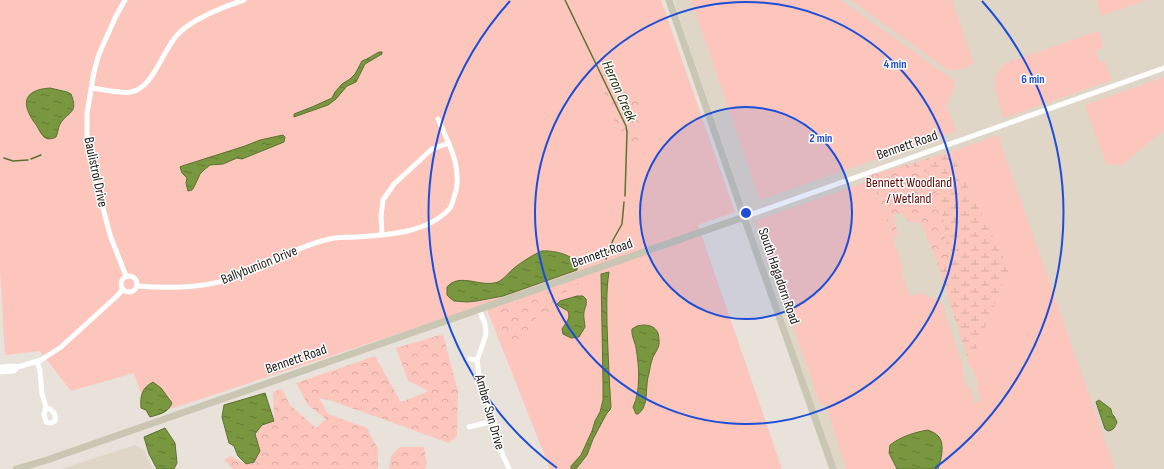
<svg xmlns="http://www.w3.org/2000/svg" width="1164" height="469" viewBox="0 0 1164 469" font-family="'Sofia Sans Condensed',sans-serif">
  <defs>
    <pattern id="forest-crowns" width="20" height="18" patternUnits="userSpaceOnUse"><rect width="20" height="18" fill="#fcc6bd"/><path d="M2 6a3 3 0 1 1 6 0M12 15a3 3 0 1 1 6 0" fill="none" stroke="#d7aaa2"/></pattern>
    <pattern id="wetland-marsh" width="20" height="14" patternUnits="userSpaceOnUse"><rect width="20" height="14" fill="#fcc6bd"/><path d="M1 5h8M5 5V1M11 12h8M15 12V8" fill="none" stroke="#d7aaa2"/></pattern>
    <pattern id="water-ripples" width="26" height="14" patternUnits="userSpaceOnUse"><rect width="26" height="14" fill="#78973f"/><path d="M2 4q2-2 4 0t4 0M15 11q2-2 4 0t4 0" fill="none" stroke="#627a34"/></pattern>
  </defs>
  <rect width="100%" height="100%" fill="#e8e2da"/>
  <path fill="#e0d6c8" d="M 674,0 L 1164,0 L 1164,469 L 836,469 L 680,20 Z
    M 135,445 L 144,450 L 153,469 L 61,469 Z"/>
  <path fill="#fcc6bd" d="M 0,0 L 661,0 L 735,212 L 698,225 L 782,469 L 550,469 L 485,305 L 149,416 L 134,373 L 71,391 L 40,351 L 5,355 L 0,272 Z
    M 691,0 L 841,0 L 955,81 L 953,85 L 956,86 L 946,105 L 956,131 L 760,200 Z
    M 851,0 L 952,0 L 974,64 C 964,68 957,72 946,69 Z
    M 1096,0 L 1147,0 L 1101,16 Z
    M 1098,31 L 1104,47 L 1096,51 L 1100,63 L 1105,61 L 1112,80 L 1004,118 L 995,89 L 995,76 L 1005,63 Z
    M 1164,77 L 1164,130 L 1122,165 L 1106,164 L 1085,105 Z
    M 998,135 L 1115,469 L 938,469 C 941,461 944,447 940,439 C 932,424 899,437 890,445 L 893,462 L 897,469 L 846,469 L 826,405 L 820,404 L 772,265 L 755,221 L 872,180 L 903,267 L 902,273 L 910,297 L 919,293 L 941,301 L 962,363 L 964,380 L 967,388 L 971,387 L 974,403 L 982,401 L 976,386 L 979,385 L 974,372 L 967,361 L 967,356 L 977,348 L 1009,268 L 950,152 Z"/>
  <path fill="url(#forest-crowns)" d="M 604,64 L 613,67 L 618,80 L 637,91 L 644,123 L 637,142 L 632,148 C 615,135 606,97 598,77 Z
    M 910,164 L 930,174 L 945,224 L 948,262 L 935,256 L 921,223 L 909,222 L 902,213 L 893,214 L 898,236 L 894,239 L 870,175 Z
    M 579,283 L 580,287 L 560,294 L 554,310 L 536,318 L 534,333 L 507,344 L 495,309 Z
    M 443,334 L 458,392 L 457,436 L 449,443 L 429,436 L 405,427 L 329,400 L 319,398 L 328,414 L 367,428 L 378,449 L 378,469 L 233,469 L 224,460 L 231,456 L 245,464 L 255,462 C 255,442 251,427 274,420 L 273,392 L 282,389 L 290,405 L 316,428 L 326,419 L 308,405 L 296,383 L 375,356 L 401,402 L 429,391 L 408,381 L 396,348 Z
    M 400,447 L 424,447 L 427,464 L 425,469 L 389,469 L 391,456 Z"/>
  <path fill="url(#wetland-marsh)" d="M 950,152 L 1009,268 L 977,348 L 967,356 L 935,256 L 947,262 L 945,224 L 930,174 L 910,164 Z"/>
  <path fill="url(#water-ripples)" stroke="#5c7133" d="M 379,52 L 382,52 L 382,54 L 365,64 L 356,82 L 347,86 L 336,99 L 328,105 L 294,117 L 294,114 L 312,107 L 332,98 L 335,92 L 342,84 L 350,79 L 355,74 L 362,61 C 368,59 373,55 379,52 Z
    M 50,88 L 67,92 L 71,94 C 79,114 68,111 60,124 C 58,128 58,133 56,137 C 52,139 48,140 44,137 C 41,134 39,130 37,126 C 22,107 20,90 50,88 Z
    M 283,135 L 285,137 L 284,142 L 242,159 L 237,158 L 223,164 L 210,165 L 204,170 L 200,174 L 194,187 L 192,190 L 188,191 L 186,183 L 187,178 L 182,173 L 180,167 L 182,166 L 245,146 L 260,140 Z
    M 542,251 C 553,250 580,255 577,270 L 503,296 L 477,301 L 467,302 L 454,301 L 450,298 L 447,295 L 447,287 C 459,273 478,286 494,283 C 502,282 507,274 513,269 C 520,263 534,254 542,251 Z
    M 609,272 C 606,291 607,306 607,325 C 608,352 609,379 611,407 L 610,410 L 607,413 L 593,439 L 587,455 L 576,469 L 571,469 L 571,466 L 581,455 L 592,431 L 595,421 L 600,412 L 603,400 L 603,382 L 601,274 Z
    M 577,296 L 583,296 L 586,299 C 587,306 585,307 584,312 C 583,317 585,323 585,327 L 579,337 L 571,338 L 563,334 L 562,329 C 566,322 571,319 568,311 L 559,306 L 557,304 L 560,301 Z
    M 643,325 C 653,325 659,329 659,340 C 660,347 656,351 653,357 C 651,362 650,368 649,373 C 648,377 647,381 647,385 C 646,395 647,408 638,414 L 636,414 L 633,407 C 641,392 639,364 636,348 C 635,341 631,336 632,329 L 637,326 Z
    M 153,382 L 161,388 L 172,403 C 168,413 160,414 150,417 L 146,410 L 141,408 C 140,395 142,388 153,382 Z
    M 265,393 L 274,421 L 262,425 L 255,434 L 260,451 L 254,462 L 246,464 L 238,456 L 234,446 L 229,443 L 222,417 L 224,405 Z
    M 1099,400 L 1111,409 L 1112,414 L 1114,416 L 1117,422 C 1115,427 1114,430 1108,431 L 1105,429 L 1096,402 Z
    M 165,428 L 175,443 L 177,463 L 174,469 L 157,469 L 149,454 L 144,437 Z
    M 928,430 C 932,432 936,433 939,437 C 945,444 941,461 938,469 L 897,469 L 889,453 L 890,445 C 900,437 915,432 928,430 Z"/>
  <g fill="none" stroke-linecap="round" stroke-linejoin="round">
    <path stroke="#5c7133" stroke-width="1.5" d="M 565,0 L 626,126 L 627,132 L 625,196
      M 4,158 L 13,161 L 28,160
      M 31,159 L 41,155
      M 606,259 L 613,240 L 622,224 L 624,202"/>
    <path stroke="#fff" stroke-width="5" d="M 125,0 L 116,16 L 99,54 L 94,72 L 87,113 L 87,141 L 96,181 L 110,235 L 126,276
      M 91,88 C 101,89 123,94 131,92 C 154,88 163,48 179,33 C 193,19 225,6 244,0
      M 744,217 L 1164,68
      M 382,235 L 381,216 L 383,200 L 394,184 L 432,149 L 449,143
      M121 284a8 8 0 1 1 16 0a8 8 0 1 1-16 0Z
      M 137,286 C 176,289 211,288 248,273 C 275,261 300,246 329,239 C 338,237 347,237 356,237 C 386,235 429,233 450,208 C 452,205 453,201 454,197 C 464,171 449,143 438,119
      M 479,309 L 485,324 L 486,333 L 484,341 L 477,360 L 479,375 L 494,421 L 499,446 L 509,469
      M 470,359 L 477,360
      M 37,361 L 40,371 L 42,394 L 46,407 L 44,414 L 46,422 C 49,424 52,423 55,421 C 57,414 53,410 46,407
      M 0,367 L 13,366 L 18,367 L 14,371 L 0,372
      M 18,367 L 41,360 L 61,347 L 117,296 L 123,289
      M 469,427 L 494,421"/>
    <path stroke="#c9c6b4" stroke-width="7" d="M 669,0 L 744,217 L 833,469
      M 16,469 L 47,460 L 744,217"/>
  </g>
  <circle cx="746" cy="213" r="106" fill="#1d4ed8" fill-opacity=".12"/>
  <g fill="none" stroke="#1d4ed8" stroke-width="2">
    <circle cx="746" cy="213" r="106"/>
    <circle cx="746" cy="213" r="211"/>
    <path d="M557 468A317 317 0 0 1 510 1M982 1A317 317 0 0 1 935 468"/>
  </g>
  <g text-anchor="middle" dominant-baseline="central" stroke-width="3" stroke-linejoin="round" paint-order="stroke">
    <g font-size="14" fill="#1b1917" stroke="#fff">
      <text transform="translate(907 145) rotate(-19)">Bennett Road</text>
      <text transform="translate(96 172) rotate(78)">Baulistrol Drive</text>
      <text transform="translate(602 253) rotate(-19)">Bennett Road</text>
      <text transform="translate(259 265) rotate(-22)">Ballybunion Drive</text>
      <text transform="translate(779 276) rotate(71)">South Hagadorn Road</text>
      <text transform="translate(296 359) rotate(-19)">Bennett Road</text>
      <text transform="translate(490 412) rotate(74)">Amber Sun Drive</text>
    </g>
    <g font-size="14" fill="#600603" stroke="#fff">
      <text x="909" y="182">Bennett Woodland<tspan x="909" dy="16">/ Wetland</tspan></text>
    </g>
    <g font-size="15" font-style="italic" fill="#23300b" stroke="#fff">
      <text transform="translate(619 91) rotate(66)">Herron Creek</text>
    </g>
  </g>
  <circle cx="746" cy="213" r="6" fill="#1d4ed8" stroke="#fff" stroke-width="2"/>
  <g font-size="12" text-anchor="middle" font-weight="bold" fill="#1d4ed8" stroke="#fff" stroke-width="3" stroke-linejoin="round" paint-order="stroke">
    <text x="895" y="68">4 min</text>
    <text x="1033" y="83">6 min</text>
    <text x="821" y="142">2 min</text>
  </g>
</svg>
